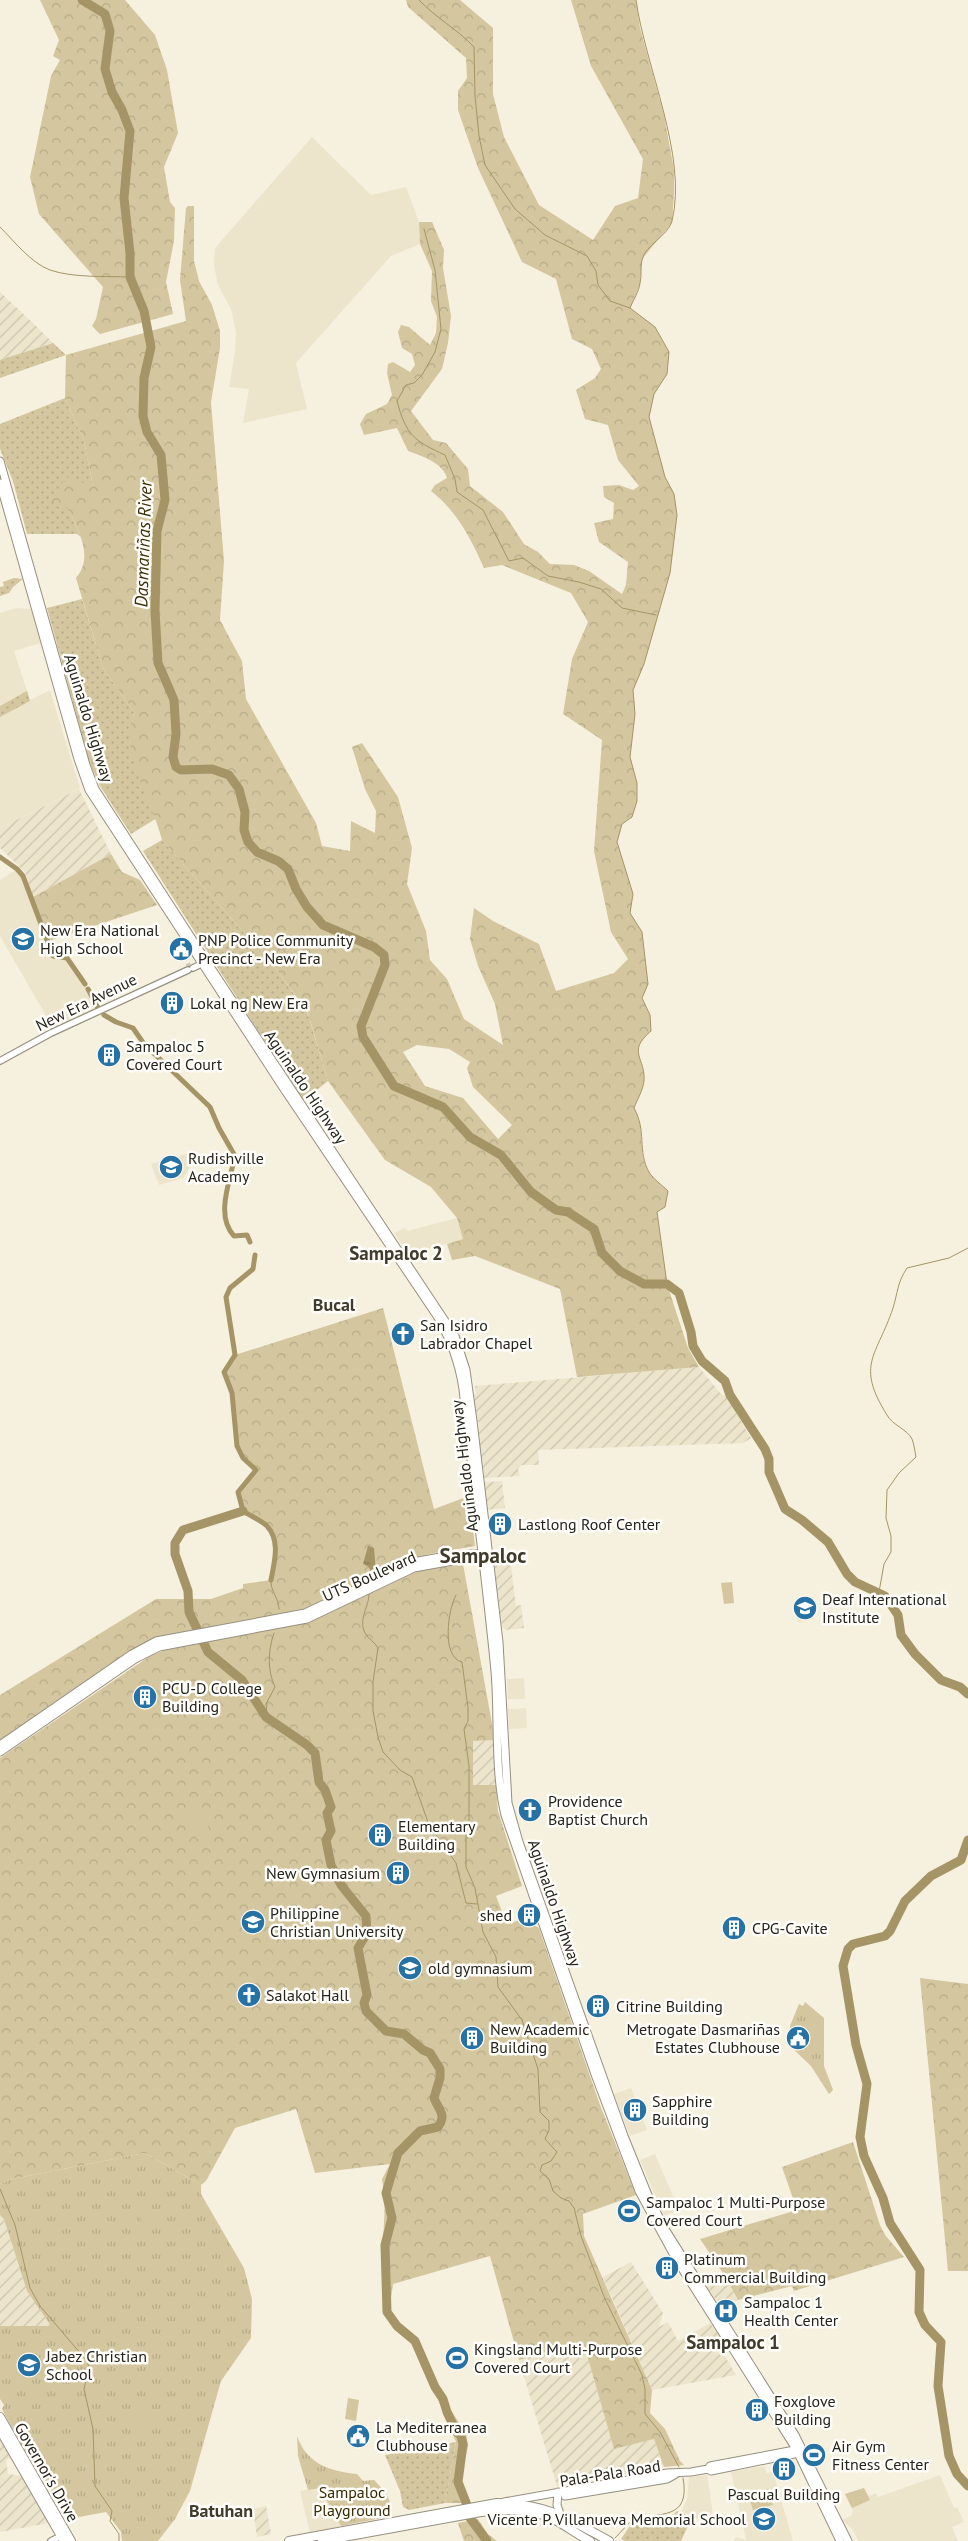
<svg xmlns="http://www.w3.org/2000/svg" width="968" height="2541" viewBox="0 0 968 2541" font-family="'PT Sans',sans-serif">
  <defs>
    <pattern id="industrial-furrows" width="10" height="10" patternUnits="userSpaceOnUse" patternTransform="scale(1.25)"><rect width="10" height="10" fill="#ede5cb"/><path d="M-1 1l2-2M0 10L10 0M9 11l2-2" fill="none" stroke="#cbc4ae"/></pattern>
    <pattern id="grass-dots" width="8" height="8" patternUnits="userSpaceOnUse" patternTransform="scale(1.25)"><rect width="8" height="8" fill="#d4c79f"/><path d="M2 2h.1M6 6h.1" fill="none" stroke="#b6ab88" stroke-width="1.8" stroke-linecap="round"/></pattern>
    <pattern id="forest-crowns" width="20" height="18" patternUnits="userSpaceOnUse" patternTransform="scale(1.25)"><rect width="20" height="18" fill="#d4c79f"/><path d="M2 6a3 3 0 1 1 6 0M12 15a3 3 0 1 1 6 0" fill="none" stroke="#b6ab88"/></pattern>
    <pattern id="park-tufts" width="24" height="20" patternUnits="userSpaceOnUse" patternTransform="scale(1.25)"><rect width="24" height="20" fill="#d4c79f"/><path d="M3 7l-1-3M5 7V3M7 7l1-3M15 17l-1-3M17 17v-4M19 17l1-3" fill="none" stroke="#b6ab88"/></pattern>
    <pattern id="water-ripples" width="26" height="14" patternUnits="userSpaceOnUse" patternTransform="scale(1.25)"><rect width="26" height="14" fill="#a59566"/><path d="M2 4q2-2 4 0t4 0M15 11q2-2 4 0t4 0" fill="none" stroke="#867953"/></pattern>
  </defs>
  <rect width="100%" height="100%" fill="#f6f0de"/>
  <path fill="#ede5cb" d="M 312,137 L 371,195 L 406,187 L 419,222 L 420,244 L 391,256 L 296,363 L 307,409 L 243,423 L 249,389 L 229,387 L 235,352 L 236,332 L 231,309 L 218,285 L 214,266 L 215,248 Z
    M 15,608 L 30,609 L 32,612 L 41,643 L 14,651 L 30,700 L 50,690 L 80,788 L 0,828 L 0,613 Z
    M 16,870 L 21,877 L 52,959 L 66,959 L 87,989 L 96,1008 L 53,1028 L 0,936 L 0,880 Z
    M 196,1151 L 197,1154 L 184,1178 L 159,1185 L 151,1164 Z
    M 457,1218 L 463,1239 L 409,1255 L 394,1233 L 405,1228 L 407,1231 Z
    M 806,1599 L 816,1612 L 805,1621 L 798,1622 L 797,1606 Z
    M 524,1678 L 525,1699 L 508,1699 L 507,1679 Z
    M 526,1708 L 527,1728 L 509,1729 L 508,1709 Z
    M 631,2088 L 647,2130 L 630,2136 L 614,2094 Z
    M 655,2154 L 679,2210 L 664,2216 L 640,2160 Z
    M 765,2466 L 766,2473 L 773,2472 L 793,2541 L 734,2541 L 736,2537 L 746,2540 L 731,2472 Z
    M 707,2475 L 712,2507 L 713,2525 L 681,2513 L 687,2499 L 689,2477 Z
    M 940,2475 L 954,2508 L 957,2507 L 964,2522 L 952,2527 L 958,2541 L 858,2541 L 853,2530 L 842,2520 L 851,2516 L 853,2511 L 845,2494 L 864,2488 L 869,2496 L 876,2493 L 878,2497 Z
    M 320,2488 L 341,2526 L 310,2533 L 300,2491 Z"/>
  <path fill="url(#industrial-furrows)" d="M 0,292 L 35,325 L 53,343 L 0,360 Z
    M 79,789 L 111,854 L 33,897 L 25,872 L 0,848 L 0,828 Z
    M 699,1367 L 721,1394 L 726,1396 L 751,1438 L 743,1443 L 538,1450 L 539,1465 L 521,1465 L 518,1469 L 520,1476 L 483,1478 L 478,1430 L 479,1422 L 477,1422 L 474,1395 L 476,1394 L 475,1386 Z
    M 502,1481 L 505,1508 L 487,1510 L 484,1482 Z
    M 510,1557 L 516,1606 L 521,1605 L 524,1628 L 506,1630 L 502,1627 L 493,1559 Z
    M 495,1740 L 496,1785 L 473,1785 L 473,1741 Z
    M 0,2215 L 4,2218 L 27,2291 L 52,2326 L 0,2326 Z
    M 631,2262 L 663,2313 L 659,2327 L 668,2322 L 678,2341 L 710,2323 L 722,2339 L 717,2342 L 736,2375 L 652,2390 L 603,2277 Z
    M 725,2276 L 738,2300 L 720,2306 L 706,2286 Z
    M 583,2341 L 614,2448 L 654,2439 L 664,2467 L 557,2486 L 519,2360 Z
    M 0,2437 L 11,2458 L 6,2460 L 8,2474 L 22,2476 L 49,2523 L 0,2532 Z
    M 266,2506 L 271,2534 L 257,2537 L 253,2509 Z"/>
  <path fill="url(#grass-dots)" d="M 53,343 L 66,355 L 0,378 L 0,360 Z
    M 65,398 L 84,441 L 93,486 L 67,506 L 81,537 L 77,534 L 27,534 L 13,481 L 0,449 L 0,424 Z
    M 14,578 L 23,579 L 13,587 L 9,593 L 0,596 L 0,587 L 4,586 L 3,582 Z
    M 82,599 L 103,668 L 134,712 L 130,739 L 135,763 L 157,818 L 131,834 L 100,786 L 90,764 L 47,608 Z
    M 27,691 L 30,701 L 0,717 L 0,706 Z
    M 162,840 L 277,970 L 308,1014 L 328,1081 L 303,1101 L 143,851 Z
    M 456,2442 L 445,2503 L 409,2510 L 403,2507 L 400,2491 L 385,2455 Z
    M 677,2511 L 692,2517 L 681,2541 L 625,2541 L 621,2539 L 634,2520 L 637,2522 L 639,2519 C 652,2518 668,2521 677,2511 Z"/>
  <path fill="url(#forest-crowns)" fill-rule="evenodd" d="M 40,0 L 125,0 L 155,35 L 167,70 L 178,133 L 164,167 L 170,202 L 175,208 L 174,241 L 166,282 L 173,314 L 100,334 L 92,326 L 96,319 L 103,287 L 39,214 L 30,177 L 51,76 L 60,60 L 53,56 L 59,40 Z
    M 406,0 L 460,0 L 493,28 L 493,94 L 504,137 L 539,205 L 593,240 L 615,206 L 638,198 L 643,159 L 591,66 L 571,0 L 636,0 L 640,28 L 664,115 L 674,170 L 674,194 L 672,223 L 642,259 L 640,285 L 630,308 L 655,327 L 669,352 L 667,374 L 654,394 L 649,417 L 665,477 L 674,494 L 677,515 L 670,573 L 644,664 L 633,690 L 635,714 L 630,757 L 637,783 L 637,801 L 632,817 L 622,824 L 617,842 L 633,894 L 630,913 L 642,932 L 648,984 L 642,998 L 650,1015 L 651,1031 C 626,1052 646,1058 644,1081 C 643,1090 637,1100 634,1108 C 647,1132 636,1150 649,1172 C 653,1179 662,1185 668,1191 L 665,1207 L 657,1212 L 667,1284 L 688,1348 L 699,1367 L 577,1377 L 560,1289 L 475,1256 L 452,1260 L 447,1244 L 463,1239 L 457,1218 L 431,1187 L 385,1160 L 328,1081 L 308,1013 L 277,970 L 162,840 C 154,808 131,771 130,739 C 129,731 133,721 134,712 L 103,668 L 76,578 C 95,556 77,528 67,507 L 51,501 L 66,477 L 93,486 L 84,441 L 65,398 L 66,355 L 186,321 L 180,280 L 186,208 L 188,206 L 194,206 L 194,261 L 199,281 L 212,305 L 220,331 L 220,348 L 211,402 L 224,561 L 220,620 L 242,661 L 246,699 L 316,823 L 322,846 L 350,851 L 351,821 L 375,833 L 376,811 L 365,789 L 352,747 L 362,743 L 398,797 L 412,848 L 407,884 L 426,931 L 430,960 L 447,979 L 464,1019 L 503,1045 L 495,1004 L 478,966 L 470,939 L 474,908 L 493,921 L 539,944 L 556,991 L 614,973 L 628,959 L 611,932 L 594,851 L 602,740 L 563,714 L 572,659 L 588,622 L 571,593 L 502,565 L 484,568 C 471,539 457,511 431,491 L 435,485 L 447,478 C 443,463 422,456 408,451 L 397,428 L 364,435 L 360,424 L 366,414 L 387,404 L 392,395 L 387,373 L 388,364 L 393,362 L 410,372 L 415,365 L 412,354 L 402,348 L 398,332 L 401,325 L 409,327 L 430,345 L 436,333 L 437,317 L 431,301 L 432,271 L 420,244 L 419,222 L 432,222 L 444,250 L 443,268 L 451,316 L 448,343 L 442,369 L 411,411 L 433,440 L 446,443 L 468,469 L 470,486 L 503,512 L 524,544 L 538,552 L 550,564 L 574,565 L 589,571 L 622,594 L 626,585 L 628,562 L 599,542 L 594,523 L 613,519 L 614,503 L 604,497 L 603,486 L 619,485 L 633,490 L 639,486 L 618,460 L 608,425 L 585,419 L 576,390 L 595,378 L 601,369 L 592,349 L 572,339 L 556,279 L 522,262 L 478,168 L 458,110 L 458,91 L 467,78 L 466,58 L 408,7 ZM 417,1045 L 449,1049 L 470,1062 L 467,1068 L 473,1087 L 512,1125 L 498,1139 L 463,1098 L 425,1086 L 403,1052 Z
    M 111,854 L 122,872 L 140,880 L 157,905 L 49,941 L 33,897 Z
    M 383,1308 L 434,1509 L 469,1496 L 475,1546 L 429,1554 L 401,1563 L 309,1608 L 155,1638 L 130,1651 L 0,1741 L 0,1695 L 156,1599 L 211,1599 L 243,1588 L 243,1584 L 271,1580 C 275,1563 281,1541 267,1526 C 261,1520 250,1516 243,1511 L 238,1492 L 256,1470 L 243,1458 L 237,1446 L 232,1393 L 224,1372 L 235,1355 Z
    M 463,1564 L 495,1740 L 473,1741 L 473,1785 L 496,1785 L 498,1811 L 522,1886 L 496,1896 L 507,1924 L 523,1919 L 539,1928 L 600,2105 L 636,2195 L 583,2214 L 584,2236 L 652,2390 L 650,2413 L 665,2429 L 680,2461 L 684,2465 L 664,2467 L 654,2439 L 614,2449 L 583,2341 L 519,2360 L 490,2256 L 393,2284 L 389,2312 L 416,2340 L 448,2406 L 466,2433 L 468,2446 L 461,2478 L 470,2503 L 445,2503 L 456,2442 L 414,2343 L 385,2314 L 383,2244 L 385,2201 L 382,2179 L 390,2164 L 315,2173 L 296,2109 L 235,2128 L 206,2181 L 201,2185 L 145,2153 L 12,2179 L 0,2184 L 0,1758 L 150,1656 L 165,1650 L 312,1621 L 418,1571 Z
    M 920,1978 L 968,1984 L 968,2271 L 948,2271 Z
    M 853,2142 L 880,2225 L 885,2235 L 904,2257 L 794,2291 L 792,2286 L 738,2300 L 725,2276 L 700,2239 L 797,2210 L 782,2167 Z
    M 478,2519 L 488,2534 L 497,2541 L 464,2541 L 458,2523 Z"/>
  <path fill="url(#park-tufts)" d="M 805,2002 L 824,2018 L 824,2066 L 833,2090 L 829,2094 L 811,2066 L 791,2047 L 790,2026 L 799,2004 L 803,2006 Z
    M 145,2153 L 201,2185 L 201,2194 L 244,2268 L 252,2299 L 251,2338 L 221,2381 L 190,2491 L 175,2519 L 158,2541 L 122,2541 L 121,2532 L 106,2512 L 68,2519 L 37,2466 L 33,2467 L 2,2409 L 4,2405 L 0,2399 L 0,2326 L 51,2326 L 27,2291 L 4,2219 L 0,2215 L 0,2184 L 12,2179 Z
    M 297,2436 C 307,2464 329,2471 357,2474 L 363,2481 L 374,2480 C 383,2489 393,2500 391,2513 L 387,2517 L 341,2526 L 320,2488 L 308,2490 L 298,2456 Z"/>
  <path fill="#d4c79f" d="M 732,1582 L 734,1603 L 724,1604 L 721,1583 Z
    M 200,1808 L 209,1829 L 191,1836 L 183,1815 Z
    M 811,2018 L 824,2018 L 824,2040 L 811,2040 Z
    M 149,2208 L 153,2224 L 143,2227 L 139,2211 Z
    M 348,2398 L 359,2400 L 356,2421 L 345,2419 Z
    M 137,2408 L 147,2409 L 144,2433 L 134,2432 Z
    M 864,2488 L 870,2500 L 852,2508 L 845,2494 Z
    M 768,2489 L 773,2505 L 753,2510 L 748,2494 Z"/>
  <path fill="url(#water-ripples)" d="M 368,1546 L 374,1548 L 376,1572 L 372,1574 L 369,1567 L 363,1564 Z"/>
  <g fill="none" stroke-linecap="round" stroke-linejoin="round">
    <path stroke="#a59566" stroke-width="1" d="M 419,0 C 436,18 457,29 474,47 L 475,96 L 479,136 L 485,165 L 515,209 L 545,235 L 587,256 L 596,271 L 598,285 L 610,301 L 630,308
      M 636,0 C 645,66 688,156 672,221 C 668,236 645,245 642,260 C 640,268 642,276 640,283 C 639,292 633,300 630,308 L 655,327 L 669,352 L 667,374 L 654,394 L 649,417 L 665,477 L 674,494 L 677,515 L 670,573 L 644,664 L 633,690 L 635,714 L 630,757 L 637,783 L 637,801 L 632,817 L 622,824 L 617,842 L 633,894 L 630,913 L 642,932 L 648,984 L 642,998 L 650,1015 L 651,1031 C 626,1052 646,1058 644,1081 C 643,1090 637,1100 634,1108 C 647,1131 637,1151 649,1172 C 653,1179 662,1185 668,1191 L 665,1207 L 657,1212 L 667,1284
      M 0,227 C 14,241 31,263 50,270 C 73,278 105,276 130,277
      M 424,229 L 435,270 L 441,329 L 435,352 L 422,375 L 414,383 L 406,385 L 397,401 C 406,435 414,441 445,455 L 455,479 L 457,492 L 483,510 L 509,561 L 523,558 L 548,576 L 579,582 L 601,589 L 622,608 L 656,615
      M 271,1580 C 270,1591 279,1598 279,1609
      M 879,1592 L 884,1564 L 891,1552 L 891,1536 L 886,1518 L 887,1490 L 899,1473 L 916,1457 C 915,1452 914,1444 912,1439 C 907,1429 892,1425 887,1415 C 855,1364 877,1356 893,1308 C 898,1292 897,1283 907,1268 L 949,1258 L 968,1248
      M 369,1594 C 369,1607 358,1619 365,1633 C 368,1639 375,1642 378,1648 L 373,1682 L 373,1711 L 378,1737 L 383,1752 L 400,1770 L 412,1777 L 429,1825 L 456,1863 L 466,1903 L 477,1904
      M 456,1595 C 448,1609 441,1657 462,1662 L 468,1708 L 468,1721 L 464,1729 L 469,1766 L 469,1820 L 466,1833 L 466,1867 L 475,1888 L 483,1932 L 496,1957 L 498,1987 L 522,2020 L 533,2054 L 538,2069 L 540,2112 L 549,2121 L 549,2130 L 545,2139 L 557,2152 L 551,2161 L 542,2165 L 540,2171 L 549,2179 L 553,2191 L 561,2198 L 569,2201 L 574,2208 L 581,2236 L 605,2299 L 642,2375 L 645,2389 L 645,2414 L 660,2432 L 679,2467
      M 266,1717 L 267,1702 L 275,1687 C 267,1670 268,1650 274,1633
      M 0,2189 L 15,2225 L 30,2288 L 40,2306 L 87,2361 L 89,2368 L 84,2389 L 93,2429 L 95,2486 L 112,2511 L 110,2521 L 119,2534 L 119,2541
      M 615,2538 L 633,2519 C 659,2512 691,2521 683,2478"/>
    <path stroke="#a59566" stroke-width="5" d="M 0,857 L 17,869 L 23,876 L 53,956 L 67,958 L 85,984
      M 88,989 L 98,1008
      M 104,1015 L 116,1022 L 133,1028 L 144,1044 L 210,1107 L 219,1128 L 235,1156 C 230,1181 215,1216 234,1236 L 247,1235 L 250,1242
      M 255,1255 L 253,1269 L 230,1288 L 226,1297 L 235,1355 L 224,1372 L 232,1393 L 237,1446 L 243,1458 L 256,1470 L 238,1492 L 243,1511 C 250,1516 261,1520 267,1526 C 281,1541 274,1563 271,1580"/>
    <path stroke="#a59566" stroke-width="9" d="M 82,0 L 105,14 L 110,31 L 105,69 L 112,92 L 122,110 L 130,131 L 124,198 L 130,253 L 130,277 L 144,311 L 151,347 L 144,378 L 143,416 L 147,432 L 161,455 L 165,500 L 157,531 L 155,611 L 158,663 L 174,700 L 176,734 L 173,757 L 176,767 L 181,770 L 212,769 L 229,775 L 239,789 L 245,812 L 244,830 L 248,842 L 257,852 L 278,861 L 288,869 L 296,889 L 307,907 L 323,925 L 374,947 L 384,955 L 385,965 L 361,1026 L 363,1037 L 394,1086 L 443,1107 L 470,1137 L 501,1155 L 531,1192 L 556,1210 L 568,1212 L 594,1229 L 602,1253 L 620,1271 L 644,1284 L 667,1284 L 679,1293 L 691,1332 L 693,1346 L 702,1361 L 725,1381 L 730,1395 L 765,1449 L 769,1459 L 769,1472 L 785,1509 L 802,1520 L 828,1542 L 847,1574 L 855,1582 L 885,1596 L 898,1615 L 901,1635 L 915,1654 L 941,1680 L 960,1687 L 968,1694
      M 243,1511 L 183,1530 L 175,1543 L 175,1554 L 188,1591 L 189,1612 L 208,1652 L 242,1680 L 266,1717 L 307,1745 L 315,1753 L 319,1782 L 325,1790 L 331,1807 L 327,1813 L 331,1831 L 326,1840 L 331,1865 L 341,1885 L 366,1916 L 367,1933 L 358,1948 L 367,1995 L 364,2003 L 366,2011 L 386,2031 L 404,2034 L 423,2050 L 430,2053 L 440,2069 L 440,2078 L 434,2098 C 439,2111 447,2114 438,2127 L 420,2131 L 398,2153 L 386,2193 L 392,2218 L 385,2245 L 387,2312 L 397,2326 L 415,2341 L 435,2387 L 443,2399 L 447,2412 L 456,2431 L 461,2436 L 463,2444 L 458,2482 L 467,2505
      M 968,1840 L 961,1860 L 931,1876 L 905,1901 L 890,1931 L 885,1936 L 853,1944 L 848,1949 L 843,1966 L 856,2045 L 867,2084 L 860,2137 L 864,2156 L 883,2198 L 890,2223 L 920,2270 L 919,2312 L 925,2325 L 941,2342 L 938,2386 L 949,2456 L 957,2474 L 968,2486
      M 470,2518 L 487,2541"/>
    <path stroke="#ccc7b7" stroke-width="5.5" stroke-dasharray="5.5 3" stroke-linecap="butt" d="M 187,967 L 191,965"/>
    <g stroke="#969080" stroke-width="8">
      <path id="minor" d="M 193,968 L 201,964
        M 0,1061 L 51,1033 L 188,970
        M 51,2541 L 63,2535"/>
    </g>
    <g stroke="#969080" stroke-width="9">
      <path id="major" d="M 0,461 L 86,765 L 95,789 L 205,959 L 455,1336 L 466,1370 L 473,1421 L 499,1642 L 508,1803 L 519,1842 L 624,2136 L 648,2195 L 665,2229 L 795,2435 L 848,2541
        M 0,483 L 78,759 L 89,790 L 282,1086 L 437,1316 C 451,1340 459,1362 463,1389 C 473,1483 486,1577 495,1671 C 499,1718 494,1769 505,1815 L 596,2077 L 639,2191 L 676,2259 L 796,2449 L 840,2541
        M 0,1745 L 132,1654 L 156,1641 L 305,1613 L 413,1562 L 446,1556 L 485,1553
        M 0,1752 L 135,1659 L 159,1647 L 307,1619 L 414,1568 L 486,1555
        M 708,2469 L 711,2471 L 799,2453 L 802,2451
        M 558,2492 L 557,2505 L 560,2514 L 559,2518
        M 565,2496 L 667,2479 L 676,2474
        M 504,2502 L 667,2473 L 691,2472 L 708,2469 L 710,2466 L 800,2449"/>
    </g>
    <g stroke="#969080" stroke-width="10">
      <path id="highway" d="M 0,2417 L 71,2541
        M 0,2430 L 64,2541
        M 289,2541 L 497,2503 C 549,2505 565,2517 609,2541
        M 322,2541 L 481,2512 C 505,2509 535,2508 557,2521 C 568,2527 578,2535 590,2541"/>
    </g>
    <use href="#minor" stroke="#fff" stroke-width="5.5"/>
    <use href="#major" stroke="#fff" stroke-width="7"/>
    <use href="#highway" stroke="#fff" stroke-width="8"/>
  </g>
  <defs>
    <g id="school-disc" transform="scale(1.25)"><circle r="9.5" fill="#2672a5" stroke="#fffefa"/><path d="M0-5L7-2L0 1L-7-2ZM-4 1L0 2.5L4 1V4Q0 6-4 4Z" fill="#fff"/></g>
    <g id="civic-disc" transform="scale(1.25)"><circle r="9.5" fill="#2672a5" stroke="#fffefa"/><path d="M-.6-6.5H3V-4.5H.6V-3L4-1V1h2V6H-6V1h2V-1L-.6-3ZM-1.2 2.5V6h2.4V2.5Z" fill="#fff"/></g>
    <g id="building-disc" transform="scale(1.25)"><circle r="9.5" fill="#2672a5" stroke="#fffefa"/><path d="M-4-6H4V6H1V3H-1V6H-4ZM-2.5-4.3h1.7v1.8h-1.7ZM.8-4.3h1.7v1.8H.8ZM-2.5-1h1.7V.8h-1.7ZM.8-1h1.7V.8H.8Z" fill="#fff"/></g>
    <g id="church-disc" transform="scale(1.25)"><circle r="9.5" fill="#2672a5" stroke="#fffefa"/><path d="M-1.2-6h2.4v3.5h3.3v2.4h-3.3V6h-2.4V-.1h-3.3v-2.4h3.3Z" fill="#fff"/></g>
    <g id="university-disc" transform="scale(1.25)"><circle r="9.5" fill="#2672a5" stroke="#fffefa"/><path d="M0-5L7-2L0 1L-7-2ZM-4 1L0 2.5L4 1V4Q0 6-4 4Z" fill="#fff"/></g>
    <g id="stadium-disc" transform="scale(1.25)"><circle r="9.5" fill="#2672a5" stroke="#fffefa"/><path d="M0-5a6.5 5 0 1 0 0 10a6.5 5 0 1 0 0-10ZM-3.5-1.8h7v3.6h-7Z" fill="#fff"/></g>
    <g id="hospital-disc" transform="scale(1.25)"><circle r="9.5" fill="#2672a5" stroke="#fffefa"/><path d="M-5-5h3v3.5h4V-5h3V5h-3V1.5h-4V5h-3Z" fill="#fff"/></g>
  </defs>
  <g fill-rule="evenodd">
    <use href="#school-disc" x="23" y="939"/>
    <use href="#civic-disc" x="181" y="949"/>
    <use href="#building-disc" x="172" y="1003"/>
    <use href="#building-disc" x="109" y="1055"/>
    <use href="#school-disc" x="171" y="1167"/>
    <use href="#church-disc" x="403" y="1334"/>
    <use href="#building-disc" x="500" y="1524"/>
    <use href="#school-disc" x="805" y="1608"/>
    <use href="#building-disc" x="145" y="1697"/>
    <use href="#church-disc" x="530" y="1810"/>
    <use href="#building-disc" x="380" y="1835"/>
    <use href="#building-disc" x="398" y="1873"/>
    <use href="#building-disc" x="529" y="1915"/>
    <use href="#university-disc" x="253" y="1922"/>
    <use href="#building-disc" x="734" y="1928"/>
    <use href="#school-disc" x="410" y="1968"/>
    <use href="#church-disc" x="249" y="1995"/>
    <use href="#building-disc" x="598" y="2006"/>
    <use href="#building-disc" x="472" y="2038"/>
    <use href="#civic-disc" x="798" y="2038"/>
    <use href="#building-disc" x="635" y="2110"/>
    <use href="#stadium-disc" x="629" y="2211"/>
    <use href="#building-disc" x="667" y="2268"/>
    <use href="#hospital-disc" x="726" y="2311"/>
    <use href="#stadium-disc" x="457" y="2358"/>
    <use href="#school-disc" x="29" y="2365"/>
    <use href="#building-disc" x="757" y="2410"/>
    <use href="#civic-disc" x="358" y="2436"/>
    <use href="#stadium-disc" x="814" y="2455"/>
    <use href="#building-disc" x="784" y="2469"/>
    <use href="#school-disc" x="764" y="2519"/>
  </g>
  <g text-anchor="middle" dominant-baseline="central" stroke-width="5" stroke-linejoin="round" paint-order="stroke">
    <g font-size="16" fill="#25231d" stroke="#fffefa">
      <text transform="translate(89 718) rotate(73)">Aguinaldo Highway</text>
      <text transform="translate(86 1002) rotate(-26)">New Era Avenue</text>
      <text transform="translate(306 1087) rotate(56)">Aguinaldo Highway</text>
      <text transform="translate(464 1466) rotate(-97)">Aguinaldo Highway</text>
      <text transform="translate(369 1576) rotate(-24)">UTS Boulevard</text>
      <text transform="translate(555 1903) rotate(71)">Aguinaldo Highway</text>
      <text transform="translate(47 2472) rotate(60)">Governor's Drive</text>
      <text transform="translate(610 2473) rotate(-9)">Pala-Pala Road</text>
    </g>
    <g font-size="16" fill="#25231d" stroke="#fffefa" text-anchor="start">
      <text x="40" y="930">New Era National<tspan x="40" dy="18">High School</tspan></text>
      <text x="198" y="940">PNP Police Community<tspan x="198" dy="18">Precinct - New Era</tspan></text>
      <text x="190" y="1003">Lokal ng New Era</text>
      <text x="126" y="1046">Sampaloc 5<tspan x="126" dy="18">Covered Court</tspan></text>
      <text x="188" y="1158">Rudishville<tspan x="188" dy="18">Academy</tspan></text>
      <text x="420" y="1325">San Isidro<tspan x="420" dy="18">Labrador Chapel</tspan></text>
      <text x="518" y="1524">Lastlong Roof Center</text>
      <text x="822" y="1599">Deaf International<tspan x="822" dy="18">Institute</tspan></text>
      <text x="162" y="1688">PCU-D College<tspan x="162" dy="18">Building</tspan></text>
      <text x="548" y="1801">Providence<tspan x="548" dy="18">Baptist Church</tspan></text>
      <text x="398" y="1826">Elementary<tspan x="398" dy="18">Building</tspan></text>
      <text x="380" y="1873" text-anchor="end">New Gymnasium</text>
      <text x="270" y="1913">Philippine<tspan x="270" dy="18">Christian University</tspan></text>
      <text x="512" y="1915" text-anchor="end">shed</text>
      <text x="752" y="1928">CPG-Cavite</text>
      <text x="428" y="1968">old gymnasium</text>
      <text x="266" y="1995">Salakot Hall</text>
      <text x="616" y="2006">Citrine Building</text>
      <text x="490" y="2029">New Academic<tspan x="490" dy="18">Building</tspan></text>
      <text x="780" y="2029" text-anchor="end">Metrogate Dasmariñas<tspan x="780" dy="18">Estates Clubhouse</tspan></text>
      <text x="652" y="2101">Sapphire<tspan x="652" dy="18">Building</tspan></text>
      <text x="646" y="2202">Sampaloc 1 Multi-Purpose<tspan x="646" dy="18">Covered Court</tspan></text>
      <text x="684" y="2259">Platinum<tspan x="684" dy="18">Commercial Building</tspan></text>
      <text x="744" y="2302">Sampaloc 1<tspan x="744" dy="18">Health Center</tspan></text>
      <text x="474" y="2349">Kingsland Multi-Purpose<tspan x="474" dy="18">Covered Court</tspan></text>
      <text x="46" y="2356">Jabez Christian<tspan x="46" dy="18">School</tspan></text>
      <text x="774" y="2401">Foxglove<tspan x="774" dy="18">Building</tspan></text>
      <text x="376" y="2427">La Mediterranea<tspan x="376" dy="18">Clubhouse</tspan></text>
      <text x="832" y="2446">Air Gym<tspan x="832" dy="18">Fitness Center</tspan></text>
      <text x="784" y="2494" text-anchor="middle">Pascual Building</text>
      <text x="746" y="2519" text-anchor="end">Vicente P. Villanueva Memorial School</text>
    </g>
    <g font-size="16" fill="#352a01" stroke="#fffefa">
      <text x="352" y="2492">Sampaloc<tspan x="352" dy="18">Playground</tspan></text>
    </g>
    <g font-size="18" font-style="italic" fill="#3b2f06" stroke="#fffefa">
      <text transform="translate(143 544) rotate(-88)">Dasmariñas River</text>
    </g>
    <g font-size="18" font-weight="bold" fill="#403b2d" stroke="#fffefa">
      <text x="334" y="1304">Bucal</text>
      <text x="221" y="2510">Batuhan</text>
    </g>
    <g font-size="19" font-weight="bold" fill="#403b2d" stroke="#fffefa">
      <text x="396" y="1253">Sampaloc 2</text>
      <text x="733" y="2342">Sampaloc 1</text>
    </g>
    <g font-size="21" font-weight="bold" fill="#403b2d" stroke="#fffefa">
      <text x="483" y="1555">Sampaloc</text>
    </g>
  </g>
</svg>
